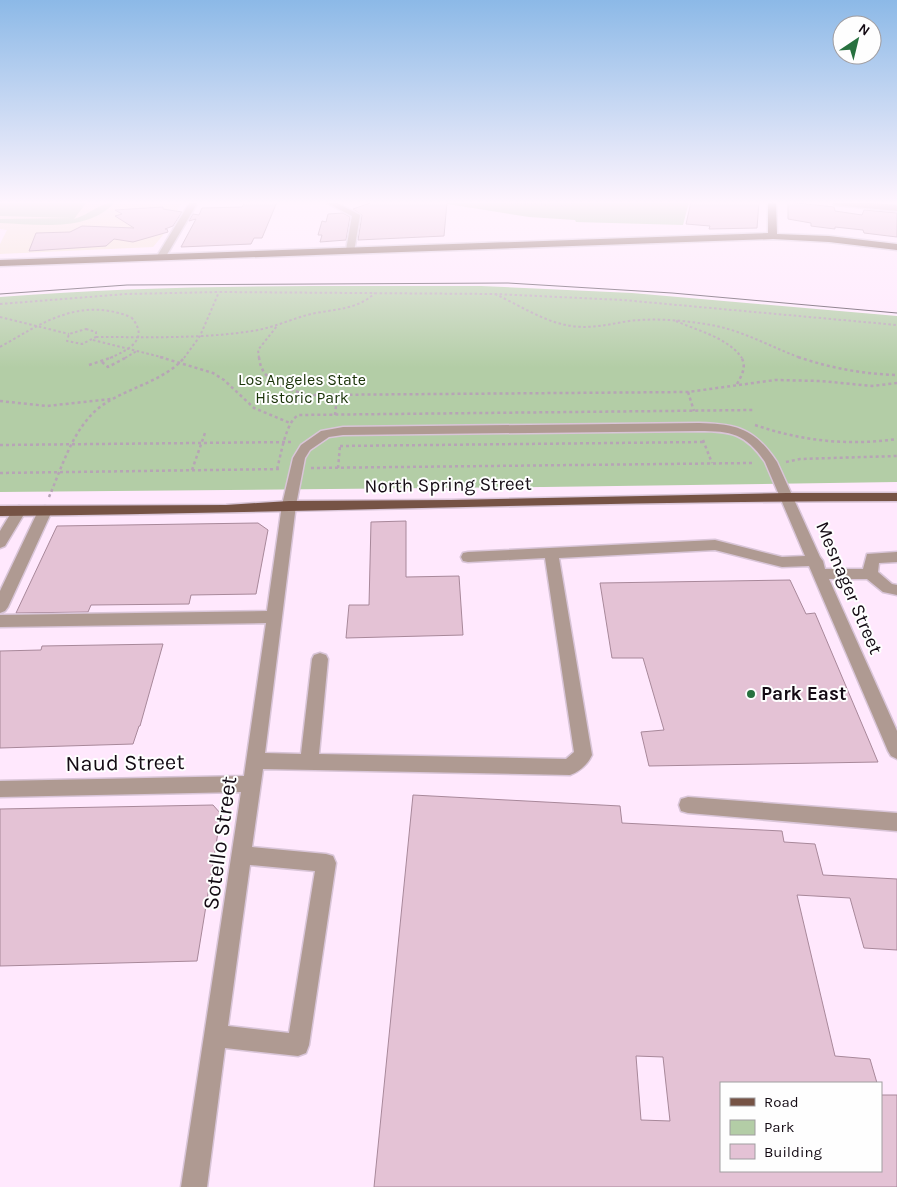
<svg xmlns="http://www.w3.org/2000/svg" width="897" height="1187" viewBox="0 0 897 1187" font-family="Karla,sans-serif">
  <rect width="100%" height="100%" fill="#ffe8fd"/>
  <path fill="#f5e3d2" d="M 0,202 L 182,202 L 163,235 L 153,247 L 0,254 L 0,244 L 7,230 L 0,229 Z"/>
  <path fill="#b3cda6" d="M 0,202 L 87,202 L 74,219 C 89,215 101,202 115,202 C 88,233 37,224 0,223 L 0,219 L 73,218 L 0,216 Z
    M 435,202 L 689,202 L 683,225 L 576,222 L 575,220 L 529,217 Z
    M 481,286 L 632,293 L 897,316 L 897,482 L 543,487 L 0,492 L 0,297 C 160,284 321,286 481,286 Z"/>
  <path fill="#e4c2d5" stroke="#a8889a" fill-rule="evenodd" d="M 245,202 L 277,202 L 262,238 L 254,238 L 251,244 L 181,247 L 196,219 L 189,221 L 193,214 L 199,215 L 202,208 L 242,207 Z
    M 373,202 L 447,202 L 444,236 L 358,240 L 362,215 L 353,209 Z
    M 691,202 L 759,202 L 757,228 L 709,229 L 710,226 L 686,224 Z
    M 788,202 L 834,207 L 835,211 L 862,215 L 864,210 L 897,213 L 897,237 L 864,233 L 863,230 L 835,227 L 835,229 L 811,226 L 811,223 L 788,219 Z
    M 163,207 L 163,209 L 182,212 L 173,226 L 165,229 L 167,229 L 168,232 L 133,242 L 114,239 L 106,246 L 29,251 L 36,233 L 70,232 L 82,226 L 134,228 L 115,216 L 122,214 L 115,210 Z
    M 343,213 L 350,217 L 346,240 L 320,242 L 322,235 L 318,235 L 322,221 L 326,222 L 328,214 Z
    M 406,521 L 406,577 L 459,576 L 463,635 L 346,638 L 349,605 L 369,605 L 371,522 Z
    M 258,523 L 268,530 L 256,594 L 191,595 L 189,604 L 91,605 L 88,612 L 16,613 L 57,526 Z
    M 790,580 L 806,614 L 815,613 L 878,762 L 649,766 L 641,732 L 664,730 L 643,658 L 612,658 L 600,583 Z
    M 163,644 L 140,726 L 139,726 L 133,744 L 0,748 L 0,651 L 41,650 L 42,646 Z
    M 413,795 L 620,806 L 622,823 L 782,831 L 784,842 L 815,844 L 823,875 L 897,879 L 897,950 L 864,948 L 850,898 L 797,895 L 835,1056 L 870,1059 L 877,1083 L 721,1083 L 721,1171 L 881,1171 L 881,1095 L 897,1095 L 897,1187 L 374,1187 ZM 636,1056 L 663,1057 L 670,1121 L 641,1120 Z
    M 213,805 L 221,814 L 197,961 L 0,966 L 0,809 Z"/>
  <g fill="none" stroke-linecap="round" stroke-linejoin="round">
    <g stroke="#d9c5d8" stroke-width="3">
      <path id="minor" d="M 190,202 L 198,202 L 165,258 L 159,258 L 157,256 Z
        M 325,202 L 335,202 L 360,215 L 354,252 L 348,252 L 346,250 L 352,216 Z
        M 831,202 L 859,202 L 897,205 L 897,211 L 835,205 Z
        M 699,423 C 738,424 755,429 777,462 L 820,557 L 823,561 L 825,569 L 863,569 L 867,554 L 897,552 L 897,562 L 879,563 L 878,572 L 892,584 L 897,585 L 897,595 L 883,592 L 867,579 L 829,579 L 897,731 L 897,759 L 891,756 L 888,751 L 809,566 L 782,567 L 715,550 L 559,558 L 592,755 C 588,764 579,772 570,775 L 263,769 L 252,847 L 326,854 L 333,856 L 336,863 L 309,1045 L 306,1053 L 298,1056 L 225,1048 L 207,1187 L 181,1187 L 241,792 L 0,797 L 0,781 L 244,776 L 266,623 L 0,627 L 0,615 L 267,611 L 282,505 L 293,458 L 301,445 L 321,431 L 343,427 ZM 699,431 C 732,431 746,434 765,462 L 805,556 L 782,557 L 715,540 L 468,552 L 463,553 L 461,557 L 463,561 L 468,562 L 545,558 L 574,752 L 566,759 L 319,754 L 328,659 L 326,655 L 320,653 L 314,655 L 312,659 L 301,754 L 265,753 L 296,505 L 305,458 L 310,450 L 329,437 L 343,435 ZM 250,865 L 315,871 L 289,1033 L 228,1026 Z
        M 19,506 L 24,508 L 26,511 L 5,546 L 0,548 L 0,531 L 14,508 Z
        M 45,506 L 50,508 L 52,511 L 8,607 L 5,611 L 0,613 L 0,591 L 38,511 L 40,508 Z
        M 688,797 L 897,813 L 897,831 L 688,813 L 681,811 L 679,805 L 681,799 Z"/>
    </g>
    <g stroke="#d9c5d8" stroke-width="3">
      <path id="major" d="M 768,202 L 776,202 L 777,234 L 829,236 L 897,244 L 897,250 L 829,242 L 773,239 L 0,266 L 0,260 L 768,233 Z
        M 787,493 L 897,493 L 897,501 C 598,501 299,513 0,516 L 0,506 L 226,505 L 289,501 L 451,500 Z"/>
    </g>
    <path stroke="#b7a4b6" stroke-width="2" stroke-dasharray="2.5 2.5" stroke-linecap="butt" d="M 500,202 L 567,206 L 575,202
      M 495,294 C 519,305 546,323 572,326 C 592,329 610,324 629,321 C 654,318 680,320 705,324 C 741,329 768,346 801,358
      M 0,304 L 126,294 L 219,292 L 495,294 L 623,300 L 897,325
      M 0,317 L 69,334
      M 676,321 C 698,331 727,337 742,358
      M 86,329 L 96,332 L 96,337 L 82,344 L 67,341 L 69,334 Z
      M 96,337 C 148,337 201,339 252,331 C 273,328 291,319 311,314 C 334,309 357,310 375,293
      M 93,340 L 165,358
      M 0,347 C 44,322 79,297 131,317
      M 125,358 L 137,351
      M 184,358 L 200,336 L 219,292
      M 259,358 L 258,350 L 277,326"/>
    <path stroke="#b7a4b6" stroke-width="2.5" stroke-dasharray="3 3" stroke-linecap="butt" d="M 160,357 L 213,373 L 224,380 L 254,408 L 290,423
      M 259,357 C 261,384 291,391 313,395 L 688,392 L 775,380 L 821,381 L 872,386 L 897,383
      M 798,357 C 831,368 862,374 897,375
      M 102,362 L 108,367 L 127,357
      M 737,384 C 742,375 747,366 741,357
      M 688,392 L 694,411
      M 0,401 L 47,406 L 111,399
      M 335,415 L 337,396
      M 755,425 C 802,441 848,446 897,439
      M 703,440 L 712,463
      M 0,445 L 294,442
      M 340,446 L 704,442
      M 786,462 L 800,459 L 897,456
      M 311,468 L 754,463
      M 338,468 L 340,446
      M 277,469 C 281,455 286,420 299,415 L 754,410
      M 192,470 L 205,433
      M 0,473 L 282,469
      M 49,497 C 62,467 73,428 100,407 C 127,387 162,383 185,357"/>
    <use href="#minor" fill="#af9a92" fill-rule="evenodd"/>
    <use href="#major" fill="#765345" fill-rule="evenodd"/>
    <path stroke="#534652" stroke-width="1" d="M 0,294 L 127,285 L 508,283 L 672,293 L 897,313"/>
    <path stroke="#b7a4b6" stroke-width="2" stroke-dasharray="2.5 2.5" stroke-linecap="butt" d="M 110,358 C 130,349 150,339 131,317"/>
    <path stroke="#b7a4b6" stroke-width="2.5" stroke-dasharray="3 3" stroke-linecap="butt" d="M 89,365 L 113,357"/>
  </g>
  <linearGradient id="sky" x2="0" y2="1"><stop stop-color="#8cb9e7"/><stop offset="0.55" stop-color="#fff5fe"/><stop offset="1" stop-color="#fff5fe" stop-opacity="0"/></linearGradient>
  <rect width="897" height="368" fill="url(#sky)"/>
  <circle fill="#27713f" stroke="#fefefe" stroke-width="2" cx="751" cy="694" r="5"/>
  <g text-anchor="middle" dominant-baseline="central" stroke-width="4" stroke-linejoin="round" paint-order="stroke">
    <g font-size="16" fill="#1a3308" stroke="#fefefe">
      <text x="302" y="379">Los Angeles State<tspan x="302" dy="18">Historic Park</tspan></text>
    </g>
    <g font-size="19" fill="#140b14" stroke="#fefefe">
      <text transform="translate(448 485) rotate(-1)">North Spring Street</text>
      <text transform="translate(849 588) rotate(67)">Mesnager Street</text>
    </g>
    <g font-size="19" font-weight="bold" fill="#140b14" stroke="#fefefe" text-anchor="start">
      <text x="761" y="694">Park East</text>
    </g>
    <g font-size="22" fill="#140b14" stroke="#fefefe">
      <text transform="translate(125 763) rotate(-1)">Naud Street</text>
      <text transform="translate(220 843) rotate(-82)">Sotello Street</text>
    </g>
  </g>
  <rect x="720" y="1082" width="162" height="90" fill="#fefefe" stroke="#a09da0"/>
  <rect x="730" y="1098" width="25" height="8" fill="#765345" stroke="#a09da0"/>
  <text x="764" y="1107" font-size="15" fill="#140b14">Road</text>
  <rect x="730" y="1120" width="25" height="15" fill="#b3cda6" stroke="#a09da0"/>
  <text x="764" y="1132" font-size="15" fill="#140b14">Park</text>
  <rect x="730" y="1144" width="25" height="15" fill="#e4c2d5" stroke="#a09da0"/>
  <text x="764" y="1157" font-size="15" fill="#140b14">Building</text>
  <g transform="translate(857 40) rotate(35)"><circle r="24" fill="#fefefe" stroke="#a09da0"/>
  <path d="M0-4L9 19L0 12L-9 19Z" fill="#27713f"/>
  <text y="-8" font-size="14" font-weight="bold" text-anchor="middle" fill="#140b14">N</text>
  </g>
</svg>
